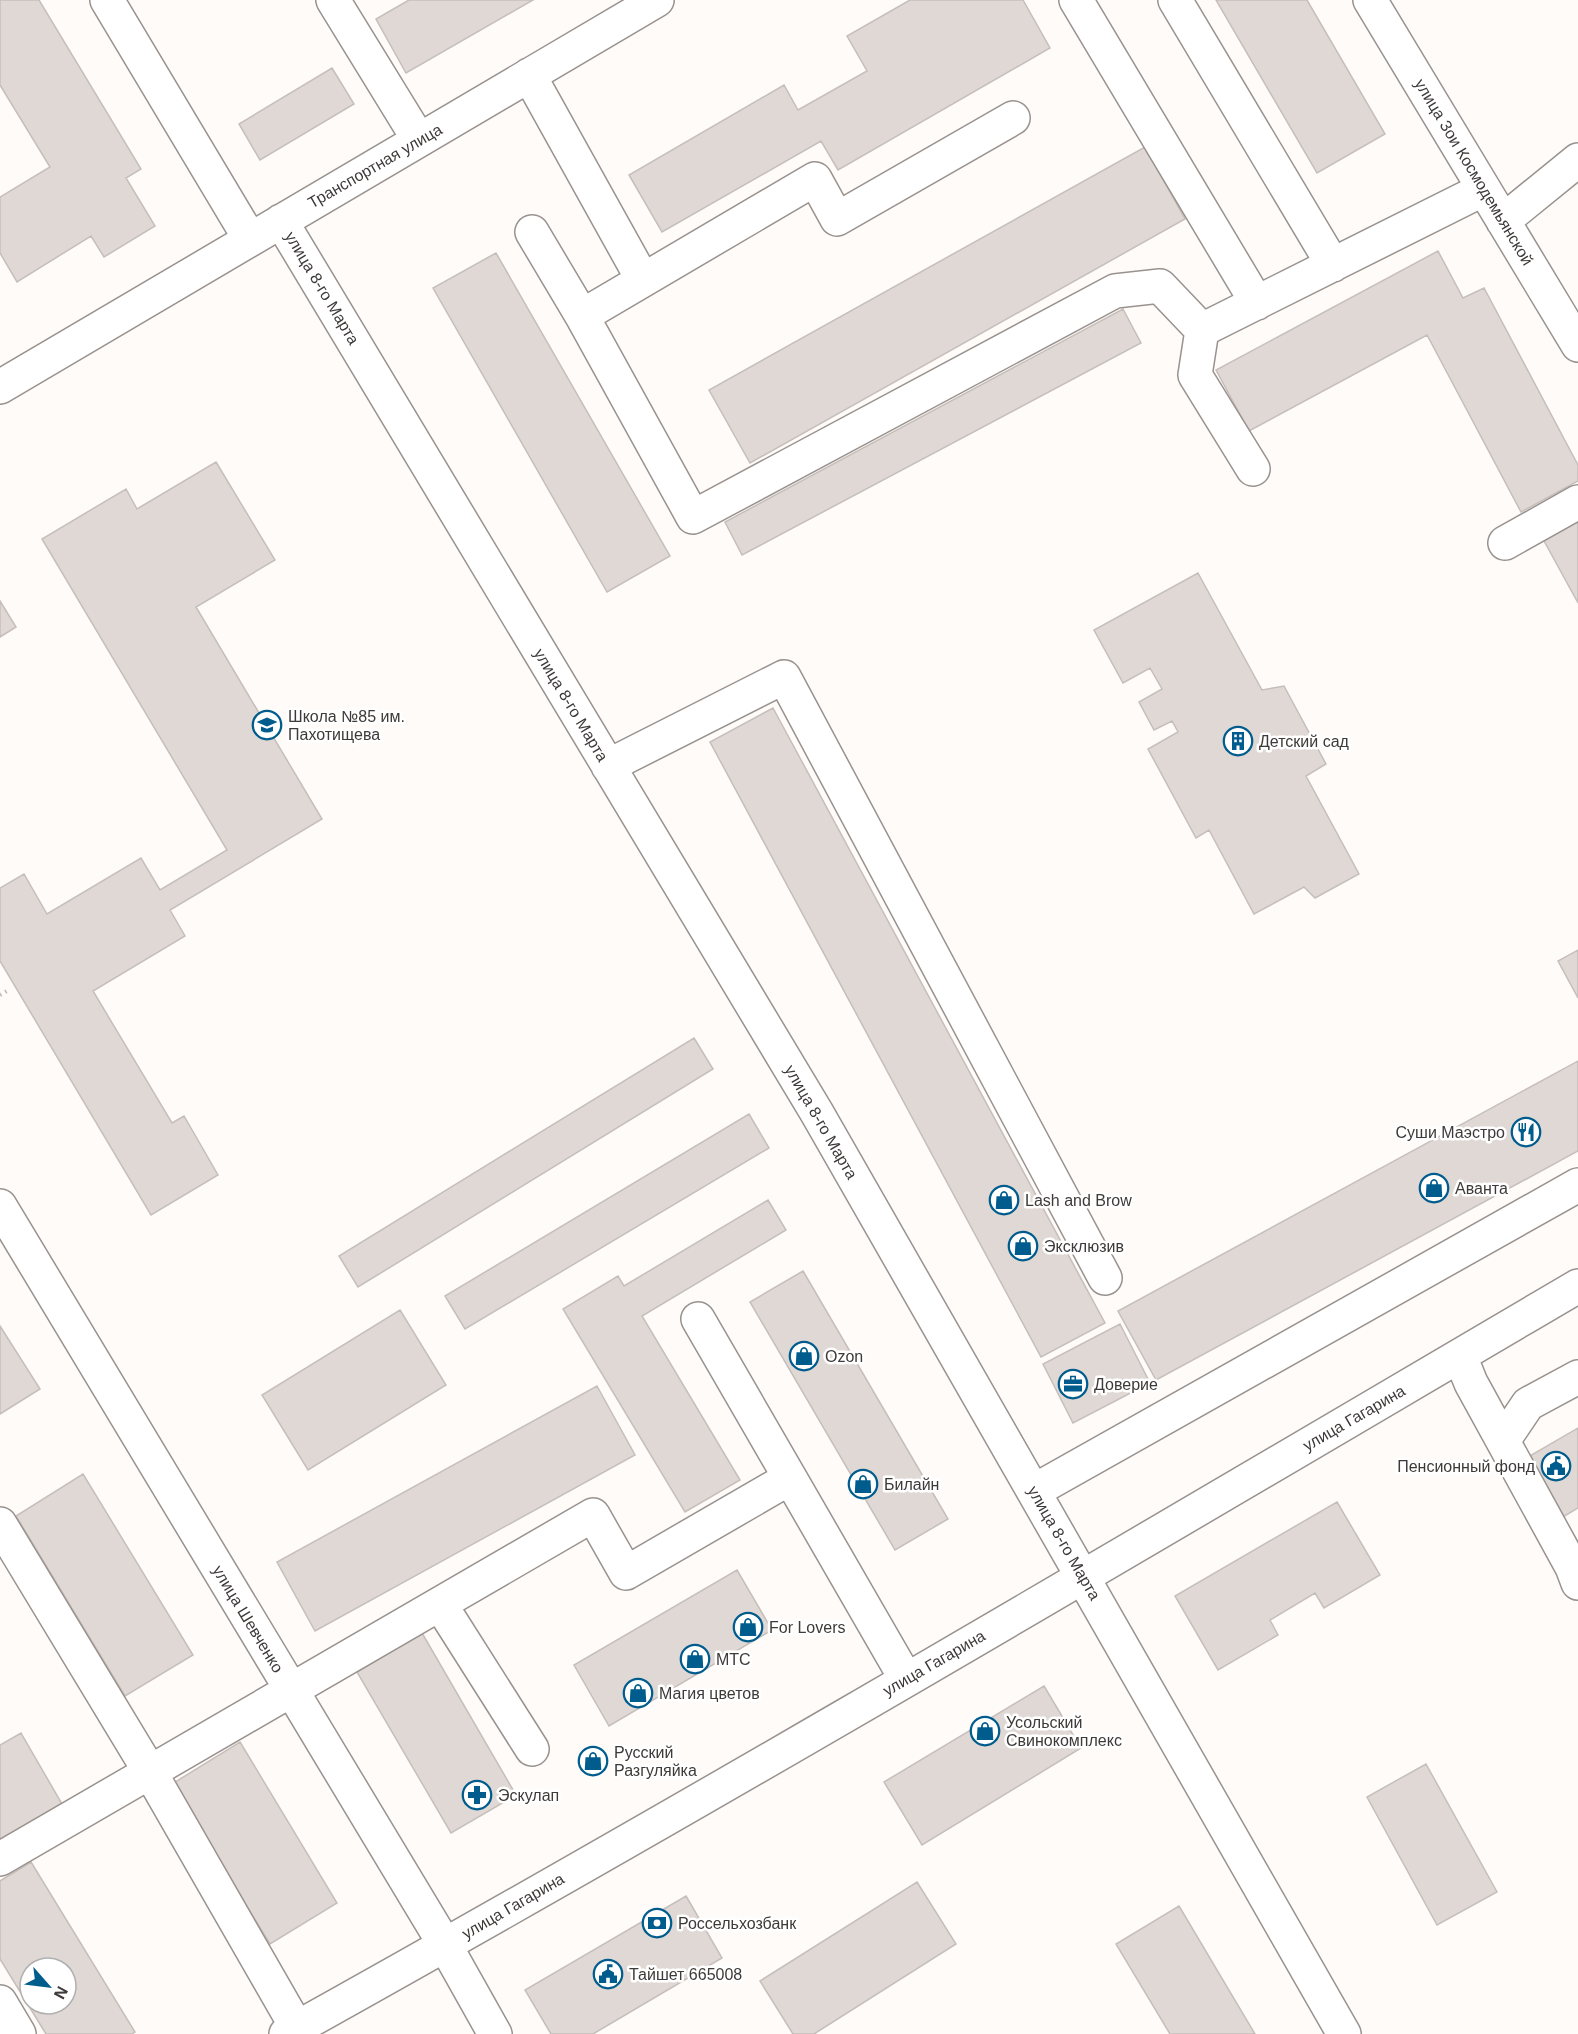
<svg xmlns="http://www.w3.org/2000/svg" width="1578" height="2034" viewBox="0 0 1578 2034" font-family="Arial,sans-serif">
  <rect width="100%" height="100%" fill="#fefbf9"/>
  <path fill="#dfd8d4" stroke="#c6beba" stroke-width="1.5" fill-rule="evenodd" d="M 0,0 L 39,0 L 141,169 L 126,178 L 155,226 L 104,257 L 91,236 L 17,282 L 0,253 L 0,197 L 50,167 L 0,85 Z
    M 409,0 L 533,0 L 406,73 L 376,19 Z
    M 910,0 L 1023,0 L 1050,48 L 838,170 L 821,141 L 662,232 L 629,175 L 784,85 L 798,110 L 867,71 L 847,36 Z
    M 1216,0 L 1307,0 L 1385,134 L 1317,173 Z
    M 332,68 L 354,104 L 260,160 L 239,124 Z
    M 1145,147 L 1185,219 L 750,463 L 709,390 Z
    M 1438,251 L 1463,298 L 1484,288 L 1578,465 L 1578,481 L 1521,512 L 1427,335 L 1249,431 L 1216,370 Z
    M 496,253 L 670,556 L 607,592 L 433,288 Z
    M 1123,309 L 1141,343 L 742,555 L 725,522 Z
    M 216,462 L 275,560 L 196,607 L 322,819 L 170,910 L 185,936 L 93,991 L 172,1123 L 184,1116 L 218,1175 L 151,1215 L 0,961 L 0,888 L 24,874 L 47,914 L 141,858 L 160,890 L 227,850 L 42,539 L 126,489 L 137,509 Z
    M 1578,519 L 1578,603 L 1543,539 Z
    M 1198,573 L 1262,690 L 1284,686 L 1326,764 L 1306,776 L 1359,874 L 1315,898 L 1304,887 L 1254,914 L 1209,830 L 1196,838 L 1148,749 L 1178,732 L 1172,721 L 1154,730 L 1139,702 L 1162,689 L 1150,668 L 1123,683 L 1094,630 Z
    M 0,601 L 16,627 L 0,637 Z
    M 773,708 L 1105,1323 L 1041,1357 L 710,742 Z
    M 1578,950 L 1578,998 L 1558,961 Z
    M 694,1038 L 713,1069 L 358,1287 L 339,1256 Z
    M 1578,1061 L 1578,1151 L 1156,1380 L 1118,1311 Z
    M 749,1114 L 769,1148 L 465,1329 L 445,1296 Z
    M 768,1200 L 786,1230 L 642,1316 L 740,1480 L 685,1512 L 563,1309 L 618,1276 L 624,1286 Z
    M 803,1271 L 948,1519 L 895,1550 L 750,1302 Z
    M 400,1310 L 446,1385 L 308,1470 L 262,1395 Z
    M 1120,1324 L 1150,1383 L 1073,1423 L 1043,1364 Z
    M 0,1326 L 40,1389 L 0,1414 Z
    M 597,1386 L 635,1455 L 315,1631 L 277,1562 Z
    M 1578,1428 L 1578,1508 L 1563,1517 L 1528,1457 Z
    M 83,1474 L 193,1655 L 125,1696 L 16,1516 Z
    M 1337,1502 L 1380,1575 L 1324,1608 L 1315,1593 L 1270,1620 L 1278,1635 L 1218,1670 L 1175,1596 Z
    M 737,1570 L 772,1630 L 609,1726 L 574,1665 Z
    M 422,1633 L 516,1795 L 451,1833 L 357,1672 Z
    M 1044,1686 L 1081,1748 L 922,1845 L 884,1782 Z
    M 21,1733 L 62,1804 L 0,1840 L 0,1745 Z
    M 240,1742 L 337,1903 L 270,1944 L 172,1784 Z
    M 1426,1764 L 1497,1892 L 1437,1925 L 1367,1797 Z
    M 31,1862 L 135,2032 L 132,2034 L 46,2034 L 0,1959 L 0,1881 ZM 30,1968 L 66,1968 L 66,2004 L 30,2004 Z
    M 917,1882 L 956,1944 L 814,2034 L 793,2034 L 760,1981 Z
    M 686,1896 L 722,1958 L 593,2034 L 551,2034 L 525,1990 Z
    M 1179,1906 L 1255,2034 L 1170,2034 L 1116,1944 Z"/>
  <g fill="none" stroke-linecap="round" stroke-linejoin="round">
    <g stroke="#99928e" stroke-width="36">
      <path id="minor" d="M 107,0 L 250,239
        M 333,0 L 419,140
        M 1076,0 L 1257,303
        M 1175,0 L 1333,265
        M 1370,0 L 1578,345
        M 529,75 L 643,280
        M 1013,118 L 837,219 L 815,179 L 582,316 L 693,517 L 1115,291 L 1160,286 L 1202,330
        M 281,221 L 817,1113 L 1344,2034
        M 1503,221 L 1578,160
        M 532,232 L 582,316
        M 0,387 L 657,0
        M 1253,469 L 1195,375 L 1202,330 L 1484,189
        M 1505,543 L 1578,502
        M 608,766 L 784,677 L 1105,1278
        M 0,1206 L 445,1945 L 495,2034
        M 698,1319 L 790,1478
        M 1460,1356 L 1471,1383 L 1572,1567 L 1578,1583
        M 1503,1441 L 1528,1404 L 1578,1377
        M 1034,1491 L 1578,1185
        M 0,1524 L 150,1772 L 0,1859
        M 440,1604 L 532,1749
        M 0,2002 L 19,2034
        M 297,2028 L 150,1772 L 593,1515 L 626,1573 L 790,1478 L 906,1679
        M 286,2034 C 721,1792 1149,1538 1578,1286"/>
    </g>
    <path stroke="#bcb9b8" stroke-width="4" stroke-dasharray="1.5 4.5" stroke-linecap="butt" d="M 0,995 L 7,991"/>
    <use href="#minor" stroke="#fff" stroke-width="33"/>
  </g>
  <defs>
    <g id="school-ring" transform="scale(1.5)"><circle r="9.5" fill="#fff" stroke="#005c8d" stroke-width="1.5"/><path d="M0-5L7-2L0 1L-7-2ZM-4 1L0 2.5L4 1V4Q0 6-4 4Z" fill="#005c8d"/></g>
    <g id="building-ring" transform="scale(1.5)"><circle r="9.5" fill="#fff" stroke="#005c8d" stroke-width="1.5"/><path d="M-4-6H4V6H1V3H-1V6H-4ZM-2.5-4.3h1.7v1.8h-1.7ZM.8-4.3h1.7v1.8H.8ZM-2.5-1h1.7V.8h-1.7ZM.8-1h1.7V.8H.8Z" fill="#005c8d"/></g>
    <g id="restaurant-ring" transform="scale(1.5)"><circle r="9.5" fill="#fff" stroke="#005c8d" stroke-width="1.5"/><path d="M-5-6h1v4h1v-4h1v4h1v-4h1v5L-1.5 .5V6h-2V.5L-5-1ZM5-6V6H3V1.5H1.5Q1.5-4 5-6Z" fill="#005c8d"/></g>
    <g id="shop-ring" transform="scale(1.5)"><circle r="9.5" fill="#fff" stroke="#005c8d" stroke-width="1.5"/><path d="M-5-2.5h2.3a2.7 3.5 0 0 1 5.4 0H5L5.5 6h-11ZM-1.5-2.5h3a1.5 2.3 0 0 0-3 0Z" fill="#005c8d"/></g>
    <g id="office-ring" transform="scale(1.5)"><circle r="9.5" fill="#fff" stroke="#005c8d" stroke-width="1.5"/><path d="M-6-3h4V-5.5h4V-3h4V5H-6ZM-1-4.5V-3h2v-1.5ZM-6 0V1H6V0Z" fill="#005c8d"/></g>
    <g id="civic-ring" transform="scale(1.5)"><circle r="9.5" fill="#fff" stroke="#005c8d" stroke-width="1.5"/><path d="M-.6-6.5H3V-4.5H.6V-3L4-1V1h2V6H-6V1h2V-1L-.6-3ZM-1.2 2.5V6h2.4V2.5Z" fill="#005c8d"/></g>
    <g id="pharmacy-ring" transform="scale(1.5)"><circle r="9.5" fill="#fff" stroke="#005c8d" stroke-width="1.5"/><path d="M-2-6h4v4h4v4h-4v4h-4v-4h-4v-4h4Z" fill="#005c8d"/></g>
    <g id="bank-ring" transform="scale(1.5)"><circle r="9.5" fill="#fff" stroke="#005c8d" stroke-width="1.5"/><path d="M-6-4H6V4H-6ZM0-2.3a2.3 2.3 0 1 0 0 4.6a2.3 2.3 0 1 0 0-4.6Z" fill="#005c8d"/></g>
  </defs>
  <g fill-rule="evenodd">
    <use href="#school-ring" x="267" y="725"/>
    <use href="#building-ring" x="1238" y="741"/>
    <use href="#restaurant-ring" x="1526" y="1132"/>
    <use href="#shop-ring" x="1434" y="1188"/>
    <use href="#shop-ring" x="1004" y="1200"/>
    <use href="#shop-ring" x="1023" y="1246"/>
    <use href="#shop-ring" x="804" y="1356"/>
    <use href="#office-ring" x="1073" y="1384"/>
    <use href="#civic-ring" x="1556" y="1466"/>
    <use href="#shop-ring" x="863" y="1484"/>
    <use href="#shop-ring" x="748" y="1627"/>
    <use href="#shop-ring" x="695" y="1659"/>
    <use href="#shop-ring" x="638" y="1693"/>
    <use href="#shop-ring" x="985" y="1731"/>
    <use href="#shop-ring" x="593" y="1761"/>
    <use href="#pharmacy-ring" x="477" y="1795"/>
    <use href="#bank-ring" x="657" y="1923"/>
    <use href="#civic-ring" x="608" y="1974"/>
  </g>
  <g text-anchor="middle" dominant-baseline="central" stroke-width="5" stroke-linejoin="round" paint-order="stroke">
    <g font-size="16" fill="#3d3a39" stroke="#fff">
      <text transform="translate(375 166) rotate(-30)">Транспортная улица</text>
      <text transform="translate(1474 172) rotate(59)">улица Зои Космодемьянской</text>
      <text transform="translate(322 288) rotate(59)">улица 8-го Марта</text>
      <text transform="translate(571 705) rotate(59)">улица 8-го Марта</text>
      <text transform="translate(821 1122) rotate(60)">улица 8-го Марта</text>
      <text transform="translate(1354 1418) rotate(-30)">улица Гагарина</text>
      <text transform="translate(1064 1543) rotate(60)">улица 8-го Марта</text>
      <text transform="translate(248 1619) rotate(59)">улица Шевченко</text>
      <text transform="translate(934 1663) rotate(-30)">улица Гагарина</text>
      <text transform="translate(513 1906) rotate(-30)">улица Гагарина</text>
    </g>
    <g font-size="16" fill="#3d3a39" stroke="#fff" text-anchor="start">
      <text x="288" y="716">Школа №85 им.<tspan x="288" dy="18">Пахотищева</tspan></text>
      <text x="1259" y="741">Детский сад</text>
      <text x="1505" y="1132" text-anchor="end">Суши Маэстро</text>
      <text x="1455" y="1188">Аванта</text>
      <text x="1025" y="1200">Lash and Brow</text>
      <text x="1044" y="1246">Эксклюзив</text>
      <text x="825" y="1356">Ozon</text>
      <text x="1094" y="1384">Доверие</text>
      <text x="1535" y="1466" text-anchor="end">Пенсионный фонд</text>
      <text x="884" y="1484">Билайн</text>
      <text x="769" y="1627">For Lovers</text>
      <text x="716" y="1659">МТС</text>
      <text x="659" y="1693">Магия цветов</text>
      <text x="1006" y="1722">Усольский<tspan x="1006" dy="18">Свинокомплекс</tspan></text>
      <text x="614" y="1752">Русский<tspan x="614" dy="18">Разгуляйка</tspan></text>
      <text x="498" y="1795">Эскулап</text>
      <text x="678" y="1923">Россельхозбанк</text>
      <text x="629" y="1974">Тайшет 665008</text>
    </g>
  </g>
  <g transform="translate(48 1986) rotate(118)"><circle r="28" fill="#ffffff" stroke="#b1b0b0" stroke-width="1.5"/>
  <path d="M0-4.5L10 22L0 15L-10 22Z" fill="#005c8d"/>
  <text y="-9" font-size="16" font-weight="bold" text-anchor="middle" fill="#3d3a39">N</text>
  </g>
</svg>
